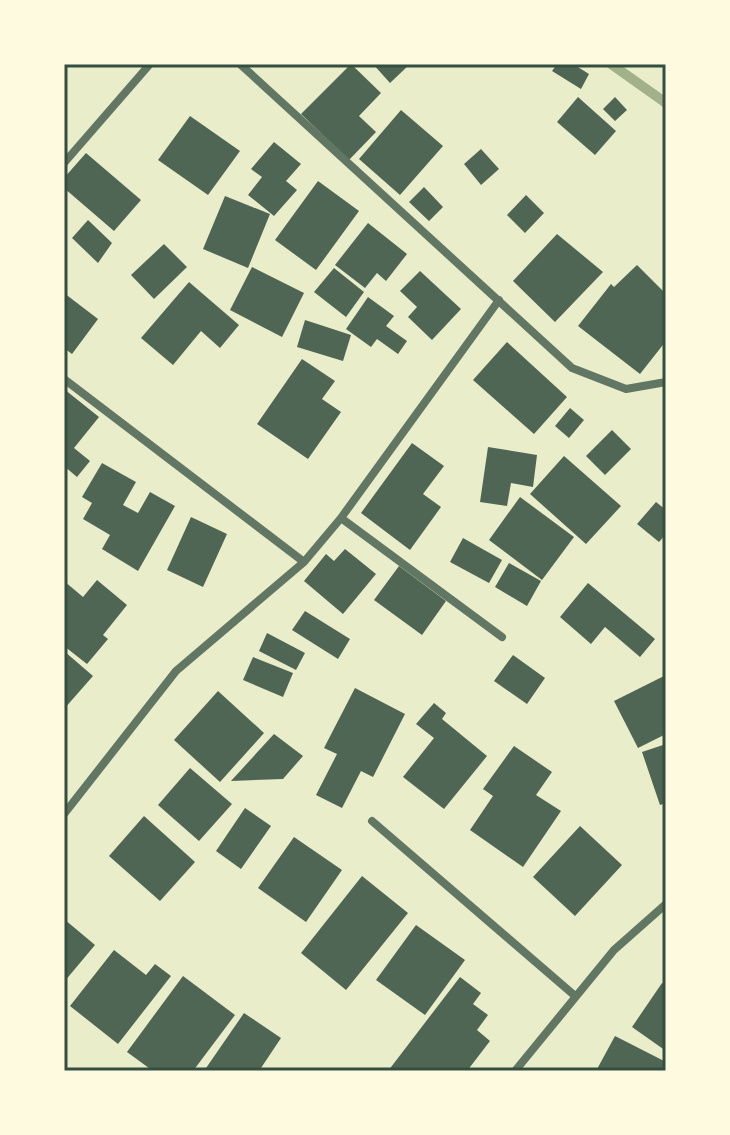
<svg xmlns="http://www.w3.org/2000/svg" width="730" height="1135" viewBox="0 0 730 1135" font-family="'Roboto Condensed',sans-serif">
  <rect width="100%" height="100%" fill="#e9edc9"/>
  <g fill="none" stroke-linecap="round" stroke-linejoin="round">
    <path stroke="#a3b18a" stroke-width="10" d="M 611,64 L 666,103"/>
  </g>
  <path fill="#4f6655" d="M 351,64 L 381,93 L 359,116 L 376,132 L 349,160 L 301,114 Z
    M 373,64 L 410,64 L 390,83 Z
    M 557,64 L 573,64 L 589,74 L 581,89 L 552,71 Z
    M 578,97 L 616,131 L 595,155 L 557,122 Z
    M 615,97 L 627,110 L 615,121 L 603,109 Z
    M 401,110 L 443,146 L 400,195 L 359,159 Z
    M 190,116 L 240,151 L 208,195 L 158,160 Z
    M 274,142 L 301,164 L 286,181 L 297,190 L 274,216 L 248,195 L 262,177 L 251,169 Z
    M 481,149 L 499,169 L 481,185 L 464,164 Z
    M 86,153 L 141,200 L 114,231 L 64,188 L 64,178 Z
    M 318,181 L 359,211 L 316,270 L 275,240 Z
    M 424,187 L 443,207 L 429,221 L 409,202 Z
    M 526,195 L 544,213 L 525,233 L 507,215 Z
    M 225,196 L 270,214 L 248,268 L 203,249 Z
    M 88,220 L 112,243 L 98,263 L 72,238 Z
    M 368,223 L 407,254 L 386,281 L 377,273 L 365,288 L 335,265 Z
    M 557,234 L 603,272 L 555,322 L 513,281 Z
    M 164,244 L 187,267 L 154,299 L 131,275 Z
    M 637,265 L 666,294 L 666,341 L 640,374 L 578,326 L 611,284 L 614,287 Z
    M 252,267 L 304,293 L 282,337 L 230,310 Z
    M 334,268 L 364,292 L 346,317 L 314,292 Z
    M 420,271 L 461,309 L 432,340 L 408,317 L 417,307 L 400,291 Z
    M 189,282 L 239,325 L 220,348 L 201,331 L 173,365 L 141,338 Z
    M 64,293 L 98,319 L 72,354 L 64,348 Z
    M 368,297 L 394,316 L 386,326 L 407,341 L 398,354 L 377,339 L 371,347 L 346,329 Z
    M 305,320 L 351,335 L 343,361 L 297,347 Z
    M 507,342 L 567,397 L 534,434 L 473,380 Z
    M 302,359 L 335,381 L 322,399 L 341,412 L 308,459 L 257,424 Z
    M 64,389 L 99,417 L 74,448 L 90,461 L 77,477 L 64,466 Z
    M 570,408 L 584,420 L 569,438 L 555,426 Z
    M 612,430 L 631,449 L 605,475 L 586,456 Z
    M 412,443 L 444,466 L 423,494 L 441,507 L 410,550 L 361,513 Z
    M 488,447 L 537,455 L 533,487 L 511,483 L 507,506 L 480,502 Z
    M 564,456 L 621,506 L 586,544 L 530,494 Z
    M 102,463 L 136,482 L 123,505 L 138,513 L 150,492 L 175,506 L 138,571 L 102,549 L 110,535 L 83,519 L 92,503 L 82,497 Z
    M 520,497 L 574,537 L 542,580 L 489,540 Z
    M 656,502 L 666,510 L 666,534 L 659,542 L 637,524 Z
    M 191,517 L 227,534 L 203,587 L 167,570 Z
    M 463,538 L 502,560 L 489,583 L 450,562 Z
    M 345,549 L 376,574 L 343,614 L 304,581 L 326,554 L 334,561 Z
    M 509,563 L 541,581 L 527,606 L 495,587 Z
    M 399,566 L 446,601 L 422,635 L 374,600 Z
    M 97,580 L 127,605 L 103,635 L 108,639 L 87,664 L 64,646 L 64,581 L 83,597 Z
    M 588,583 L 655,639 L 640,657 L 605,627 L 591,644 L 560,617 Z
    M 305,611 L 350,639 L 338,659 L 292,630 Z
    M 267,633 L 305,653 L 296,670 L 259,651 Z
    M 64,651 L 93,676 L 64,709 Z
    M 513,655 L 545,678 L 527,704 L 494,681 Z
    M 253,657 L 293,673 L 283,697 L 243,680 Z
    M 666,675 L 666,734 L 638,748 L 614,701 Z
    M 355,688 L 405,714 L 373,777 L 361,771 L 342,808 L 316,795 L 337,754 L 324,748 Z
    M 218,691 L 264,733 L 220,782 L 174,740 Z
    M 434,703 L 446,713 L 442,719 L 487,756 L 444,809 L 403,777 L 434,738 L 416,724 Z
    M 274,734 L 303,756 L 283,779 L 231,781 Z
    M 666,744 L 666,803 L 660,805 L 642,752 Z
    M 514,746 L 552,772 L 536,795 L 561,811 L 523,867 L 470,830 L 493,796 L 483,789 Z
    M 190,768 L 232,804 L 199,841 L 158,805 Z
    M 245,808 L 271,826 L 241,869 L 216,851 Z
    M 144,816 L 195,862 L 160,901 L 109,856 Z
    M 580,826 L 622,865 L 575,916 L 533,877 Z
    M 294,837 L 342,870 L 306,922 L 258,888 Z
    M 362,876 L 408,913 L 346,990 L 301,953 Z
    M 64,919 L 95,945 L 64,982 Z
    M 416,925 L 465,960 L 425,1015 L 376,980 Z
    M 114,950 L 146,975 L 155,964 L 171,976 L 118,1044 L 70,1006 Z
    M 183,976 L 235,1015 L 193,1071 L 153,1071 L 127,1052 Z
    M 460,977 L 481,993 L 473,1004 L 488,1015 L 477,1030 L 490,1041 L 467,1071 L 388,1071 Z
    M 662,983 L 666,985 L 666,1051 L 632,1027 Z
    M 244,1013 L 281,1038 L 259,1071 L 204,1071 Z
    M 615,1036 L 666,1062 L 666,1071 L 596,1071 Z"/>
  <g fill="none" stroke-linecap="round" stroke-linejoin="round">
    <path stroke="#617663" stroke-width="8" d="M 240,64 L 572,368 L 626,389 L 666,382
      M 64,163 L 150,64
      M 64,379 L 304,562
      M 341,518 L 502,637
      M 64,814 L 176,671 L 304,562 L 341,518 L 499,300
      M 372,821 L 574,995
      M 515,1071 L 614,950 L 666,904"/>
  </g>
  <rect width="730" height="1135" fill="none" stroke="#fefae0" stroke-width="132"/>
  <rect x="66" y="66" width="598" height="1003" fill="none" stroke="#344e41" stroke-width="3"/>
</svg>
